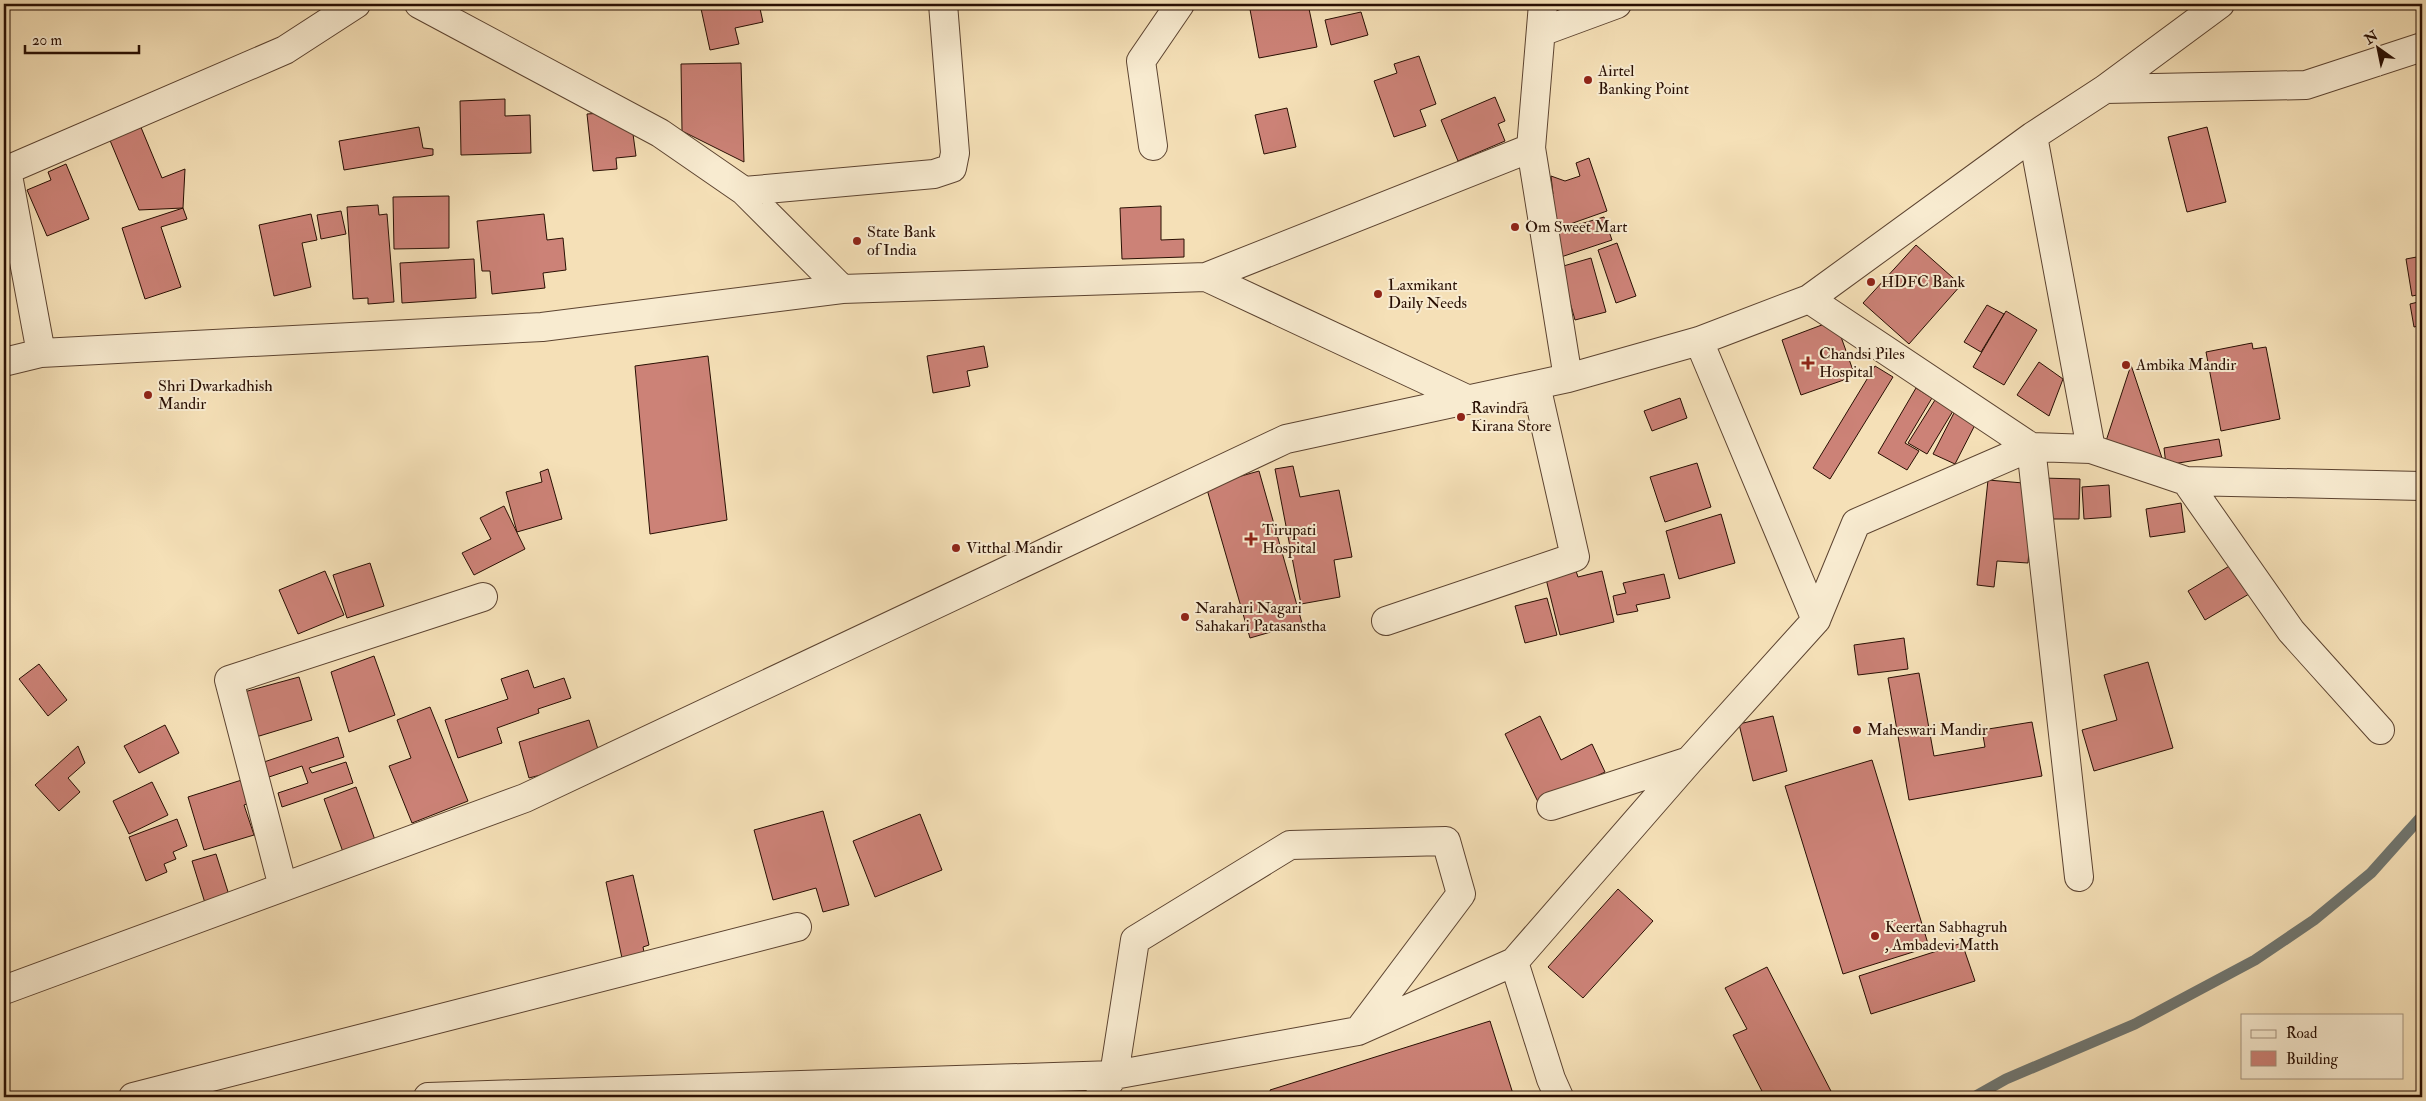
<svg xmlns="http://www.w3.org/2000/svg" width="2426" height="1101" viewBox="0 0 2426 1101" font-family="'IM FELL Double Pica',serif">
  <rect width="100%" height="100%" fill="#f5e0b7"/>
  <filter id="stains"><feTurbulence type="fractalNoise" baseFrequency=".004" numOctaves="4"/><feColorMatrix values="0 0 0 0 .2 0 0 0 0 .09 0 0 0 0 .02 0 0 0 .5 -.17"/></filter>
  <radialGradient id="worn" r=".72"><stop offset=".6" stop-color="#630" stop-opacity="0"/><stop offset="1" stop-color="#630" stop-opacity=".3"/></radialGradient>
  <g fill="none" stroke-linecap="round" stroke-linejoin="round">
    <path stroke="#707670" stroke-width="11" d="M 1974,1097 L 2006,1079 L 2135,1024 L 2255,960 L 2314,920 L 2371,873 L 2422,816"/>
  </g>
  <path fill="#cc8277" stroke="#290f03" d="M 700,4 L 759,4 L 763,22 L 735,28 L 739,44 L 710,50 Z
    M 1249,4 L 1308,4 L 1317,47 L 1259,58 Z
    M 1361,12 L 1368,35 L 1331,45 L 1325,20 Z
    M 1419,56 L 1436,104 L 1420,110 L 1426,126 L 1394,137 L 1374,81 L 1397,73 L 1394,64 Z
    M 741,63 L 744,162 L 682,131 L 681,64 Z
    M 1495,97 L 1505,121 L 1498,124 L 1505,141 L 1458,161 L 1441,120 Z
    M 505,99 L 505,116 L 530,115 L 531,153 L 461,155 L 460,101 Z
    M 1287,108 L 1296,147 L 1264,154 L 1255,115 Z
    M 602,113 L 620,122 L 633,134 L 636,156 L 616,158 L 617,169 L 593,171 L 587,114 Z
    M 140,125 L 162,178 L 185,169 L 183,208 L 139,210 L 109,138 Z
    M 419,127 L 423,148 L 433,149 L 433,155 L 344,170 L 339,141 Z
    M 2207,127 L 2226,202 L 2187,212 L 2168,137 Z
    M 1589,158 L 1607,211 L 1556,229 L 1550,196 L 1553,194 L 1551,176 L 1565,181 L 1580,176 L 1576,163 Z
    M 66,164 L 89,219 L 47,236 L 27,190 L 51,180 L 48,172 Z
    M 449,196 L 449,248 L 394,249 L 393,197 Z
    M 378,205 L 379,215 L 387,214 L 394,302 L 368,304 L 368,298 L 353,299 L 347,207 Z
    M 1161,206 L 1161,240 L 1184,239 L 1184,257 L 1122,259 L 1120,208 Z
    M 183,208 L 187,219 L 161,227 L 181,287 L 145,299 L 122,228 Z
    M 341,211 L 346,234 L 321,239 L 317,215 Z
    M 311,214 L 317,240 L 302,243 L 311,287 L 274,296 L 259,225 Z
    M 544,214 L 547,240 L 563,238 L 566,270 L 543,273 L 545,288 L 492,294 L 490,271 L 482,271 L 477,221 Z
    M 1604,217 L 1612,240 L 1561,257 L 1553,232 Z
    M 1617,243 L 1636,296 L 1616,303 L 1598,250 Z
    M 1916,245 L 1961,285 L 1909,344 L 1863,303 Z
    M 2422,256 L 2422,294 L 2412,296 L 2406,259 Z
    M 1591,258 L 1606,312 L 1575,320 L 1560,267 Z
    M 474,259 L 476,298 L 402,303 L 400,263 Z
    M 2422,301 L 2422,325 L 2414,327 L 2410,304 Z
    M 1987,305 L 2004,314 L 1981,352 L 1964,342 Z
    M 2006,311 L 2037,330 L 2004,385 L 1973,367 Z
    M 1835,320 L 1855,376 L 1801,395 L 1782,340 Z
    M 2252,343 L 2253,349 L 2266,347 L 2280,419 L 2221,431 L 2206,352 Z
    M 984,346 L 988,367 L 967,371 L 970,386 L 933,393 L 927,356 Z
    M 708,356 L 727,520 L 650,534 L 635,366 Z
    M 2039,362 L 2063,379 L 2049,416 L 2017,395 Z
    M 2131,365 L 2162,458 L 2106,441 Z
    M 1875,366 L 1893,377 L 1830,479 L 1813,468 Z
    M 1916,388 L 1932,398 L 1905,443 L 1919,451 L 1907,470 L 1878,453 Z
    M 1680,398 L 1687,418 L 1652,431 L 1644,411 Z
    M 1935,400 L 1953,411 L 1927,454 L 1908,443 Z
    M 1956,409 L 1978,419 L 1955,464 L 1933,454 Z
    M 2219,439 L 2222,456 L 2166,465 L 2164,448 Z
    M 1697,463 L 1711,507 L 1665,522 L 1650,477 Z
    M 1293,466 L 1300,497 L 1339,490 L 1352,557 L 1334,560 L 1340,597 L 1301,604 L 1275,469 Z
    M 548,469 L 562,519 L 517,532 L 506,492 L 542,482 L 540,472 Z
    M 1259,471 L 1302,623 L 1250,638 L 1206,486 Z
    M 2042,478 L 2080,479 L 2079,519 L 2041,519 Z
    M 1988,480 L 2035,484 L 2028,563 L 1997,561 L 1994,587 L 1977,585 Z
    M 2109,485 L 2111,517 L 2084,519 L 2082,487 Z
    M 2181,503 L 2185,532 L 2150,537 L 2146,509 Z
    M 504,506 L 525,549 L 474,575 L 462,553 L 491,539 L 480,518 Z
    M 1721,514 L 1735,563 L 1679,579 L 1666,531 Z
    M 370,563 L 384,606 L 347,618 L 333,575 Z
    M 2231,565 L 2249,594 L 2205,620 L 2188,591 Z
    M 1575,568 L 1578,577 L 1602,571 L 1614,622 L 1560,635 L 1545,575 Z
    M 325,571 L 344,615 L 298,634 L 279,590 Z
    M 1664,574 L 1670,598 L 1636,605 L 1638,611 L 1617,615 L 1613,596 L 1626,593 L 1623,583 Z
    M 1547,598 L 1557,635 L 1525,643 L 1515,606 Z
    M 1904,638 L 1908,669 L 1858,675 L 1854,645 Z
    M 374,656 L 395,715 L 349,732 L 331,672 Z
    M 2148,662 L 2173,748 L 2094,771 L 2082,730 L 2117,720 L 2104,675 Z
    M 39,664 L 67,700 L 48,716 L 19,679 Z
    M 528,670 L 534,688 L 564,678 L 571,698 L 538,709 L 539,713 L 497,728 L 502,743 L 458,758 L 445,720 L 508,699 L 501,679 Z
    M 1919,673 L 1934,756 L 1985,747 L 1982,730 L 2032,722 L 2042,776 L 1909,800 L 1888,678 Z
    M 299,677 L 312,720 L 256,737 L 244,692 Z
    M 430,707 L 468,801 L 412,823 L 389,766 L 411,758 L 397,720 Z
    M 1540,716 L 1561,760 L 1592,744 L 1605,772 L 1539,804 L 1505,734 Z
    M 1773,716 L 1787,771 L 1753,781 L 1739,724 Z
    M 589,720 L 601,759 L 529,778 L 519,742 Z
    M 165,725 L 179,753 L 139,773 L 124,746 Z
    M 338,737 L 344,757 L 309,768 L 312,773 L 346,762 L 353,783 L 282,807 L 278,793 L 308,783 L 302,766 L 269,777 L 264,762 Z
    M 78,746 L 85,763 L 68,778 L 80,792 L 59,811 L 35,785 Z
    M 1872,760 L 1929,947 L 1843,974 L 1785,786 Z
    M 248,778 L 255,801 L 244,805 L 254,835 L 204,850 L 188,797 Z
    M 152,782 L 168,815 L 129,834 L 113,801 Z
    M 356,787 L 375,840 L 343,852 L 324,799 Z
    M 823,811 L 849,905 L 823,912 L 816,888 L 773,900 L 754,830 Z
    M 920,814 L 942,870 L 875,897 L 853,841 Z
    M 177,819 L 187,846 L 173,852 L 176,859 L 164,864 L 167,872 L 146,881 L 129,837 Z
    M 216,854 L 229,895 L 205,903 L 192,861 Z
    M 633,875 L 649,945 L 643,947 L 645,957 L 623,963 L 606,882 Z
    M 1618,889 L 1653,921 L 1583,998 L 1548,967 Z
    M 1962,943 L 1975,981 L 1871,1014 L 1859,976 Z
    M 1767,967 L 1834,1097 L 1765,1097 L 1733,1035 L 1747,1029 L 1725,988 Z
    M 1490,1021 L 1514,1097 L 1272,1097 L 1270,1090 Z
    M 934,1090 L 935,1097 L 898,1097 Z"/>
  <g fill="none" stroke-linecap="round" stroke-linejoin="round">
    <g stroke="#5c4330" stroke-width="30">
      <path id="minor" d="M 419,4 L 660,133 L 744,191 L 842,289
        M 1543,4 L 1531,148 L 1568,378
        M 1541,32 L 1617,4
        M 2105,89 L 2306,85 L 2422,47
        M 2033,136 L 2091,449
        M 1153,146 L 1141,61 L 1180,4
        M 744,191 L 934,174 L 952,168 L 955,153 L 943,4
        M 1206,277 L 1531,148
        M 1809,299 L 2031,447 L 2091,449 L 2186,481 L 2422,486
        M 41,353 L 7,170 L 285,50 L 356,4
        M 4,362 L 41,353 L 542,327 L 842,289 L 1206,277 L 1469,400
        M 2186,481 L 2291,631 L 2380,730
        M 1816,620 L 1856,523 L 2031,447 L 2079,877
        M 1386,621 L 1575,557 L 1536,385
        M 1551,806 L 1689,761
        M 283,887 L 229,680 L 483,597
        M 1514,962 L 1551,1079 L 1559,1097
        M 4,990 L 525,798 L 1286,439 L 1568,378 L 1699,341 L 1809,299 L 2033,136 L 2105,89 L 2220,4
        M 133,1097 L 797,927
        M 428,1097 L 1114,1075 L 1358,1031 L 1514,962 L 1689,761 L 1816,620 L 1699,341
        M 1099,1097 L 1114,1075 L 1135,940 L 1290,845 L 1446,841 L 1461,894 L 1359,1030"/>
    </g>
    <use href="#minor" stroke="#f8ebd0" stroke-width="28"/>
  </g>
  <g fill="#8f2418" stroke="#f8ebd0" stroke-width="2">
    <circle cx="1588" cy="80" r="5"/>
    <circle cx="1515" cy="227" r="5"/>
    <circle cx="857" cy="241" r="5"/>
    <circle cx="1871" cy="282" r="5"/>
    <circle cx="1378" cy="294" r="5"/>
    <path d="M1805.5 355.5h5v5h5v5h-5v5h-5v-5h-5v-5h5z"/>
    <circle cx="2126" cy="365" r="5"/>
    <circle cx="148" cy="395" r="5"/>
    <circle cx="1461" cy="417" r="5"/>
    <path d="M1248.5 531.5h5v5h5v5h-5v5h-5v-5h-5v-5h5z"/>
    <circle cx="956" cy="548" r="5"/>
    <circle cx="1185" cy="617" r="5"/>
    <circle cx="1857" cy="730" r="5"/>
    <circle cx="1875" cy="936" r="5"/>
  </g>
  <g text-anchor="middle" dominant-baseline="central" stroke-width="4" stroke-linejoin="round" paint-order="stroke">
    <g font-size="16" fill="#290f03" stroke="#f8ebd0" text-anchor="start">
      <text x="1598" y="71">Airtel<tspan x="1598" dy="18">Banking Point</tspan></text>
      <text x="1525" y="227">Om Sweet Mart</text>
      <text x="867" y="232">State Bank<tspan x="867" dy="18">of India</tspan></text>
      <text x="1881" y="282">HDFC Bank</text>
      <text x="1388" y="285">Laxmikant<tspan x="1388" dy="18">Daily Needs</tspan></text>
      <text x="1819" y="354">Chandsi Piles<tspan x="1819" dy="18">Hospital</tspan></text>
      <text x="2136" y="365">Ambika Mandir</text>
      <text x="158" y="386">Shri Dwarkadhish<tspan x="158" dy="18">Mandir</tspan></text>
      <text x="1471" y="408">Ravindra<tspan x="1471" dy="18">Kirana Store</tspan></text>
      <text x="1262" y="530">Tirupati<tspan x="1262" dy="18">Hospital</tspan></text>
      <text x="966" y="548">Vitthal Mandir</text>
      <text x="1195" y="608">Narahari Nagari<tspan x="1195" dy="18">Sahakari Patasanstha</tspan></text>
      <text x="1867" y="730">Maheswari Mandir</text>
      <text x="1885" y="927">Keertan Sabhagruh<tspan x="1885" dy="18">, Ambadevi Matth</tspan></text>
    </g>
  </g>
  <rect width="2426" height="1101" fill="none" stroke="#f5e0b7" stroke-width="20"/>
  <rect x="5" y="5" width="2416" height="1091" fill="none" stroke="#290f03" stroke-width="2.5"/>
  <rect x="10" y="10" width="2406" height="1081" fill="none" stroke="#290f03"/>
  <rect x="2241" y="1014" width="162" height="65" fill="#f8ebd0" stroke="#a5937e"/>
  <rect x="2251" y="1030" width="25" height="8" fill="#f8ebd0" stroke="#a5937e"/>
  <text x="2286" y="1038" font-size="15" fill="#290f03">Road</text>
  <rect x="2251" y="1051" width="25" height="15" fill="#cc8277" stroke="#a5937e"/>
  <text x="2286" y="1064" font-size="15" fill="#290f03">Building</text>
  <g transform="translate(2378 48) rotate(327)" stroke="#f8ebd0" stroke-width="4" paint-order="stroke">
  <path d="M0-4L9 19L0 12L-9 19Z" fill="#290f03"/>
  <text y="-8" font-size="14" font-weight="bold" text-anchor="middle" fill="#290f03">N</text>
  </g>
  <path d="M25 45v8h114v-8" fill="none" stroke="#290f03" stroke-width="2.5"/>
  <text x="32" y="45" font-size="15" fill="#290f03" stroke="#f8ebd0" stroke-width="4" paint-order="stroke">20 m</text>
  <rect width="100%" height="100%" filter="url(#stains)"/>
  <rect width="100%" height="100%" fill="url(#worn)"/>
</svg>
